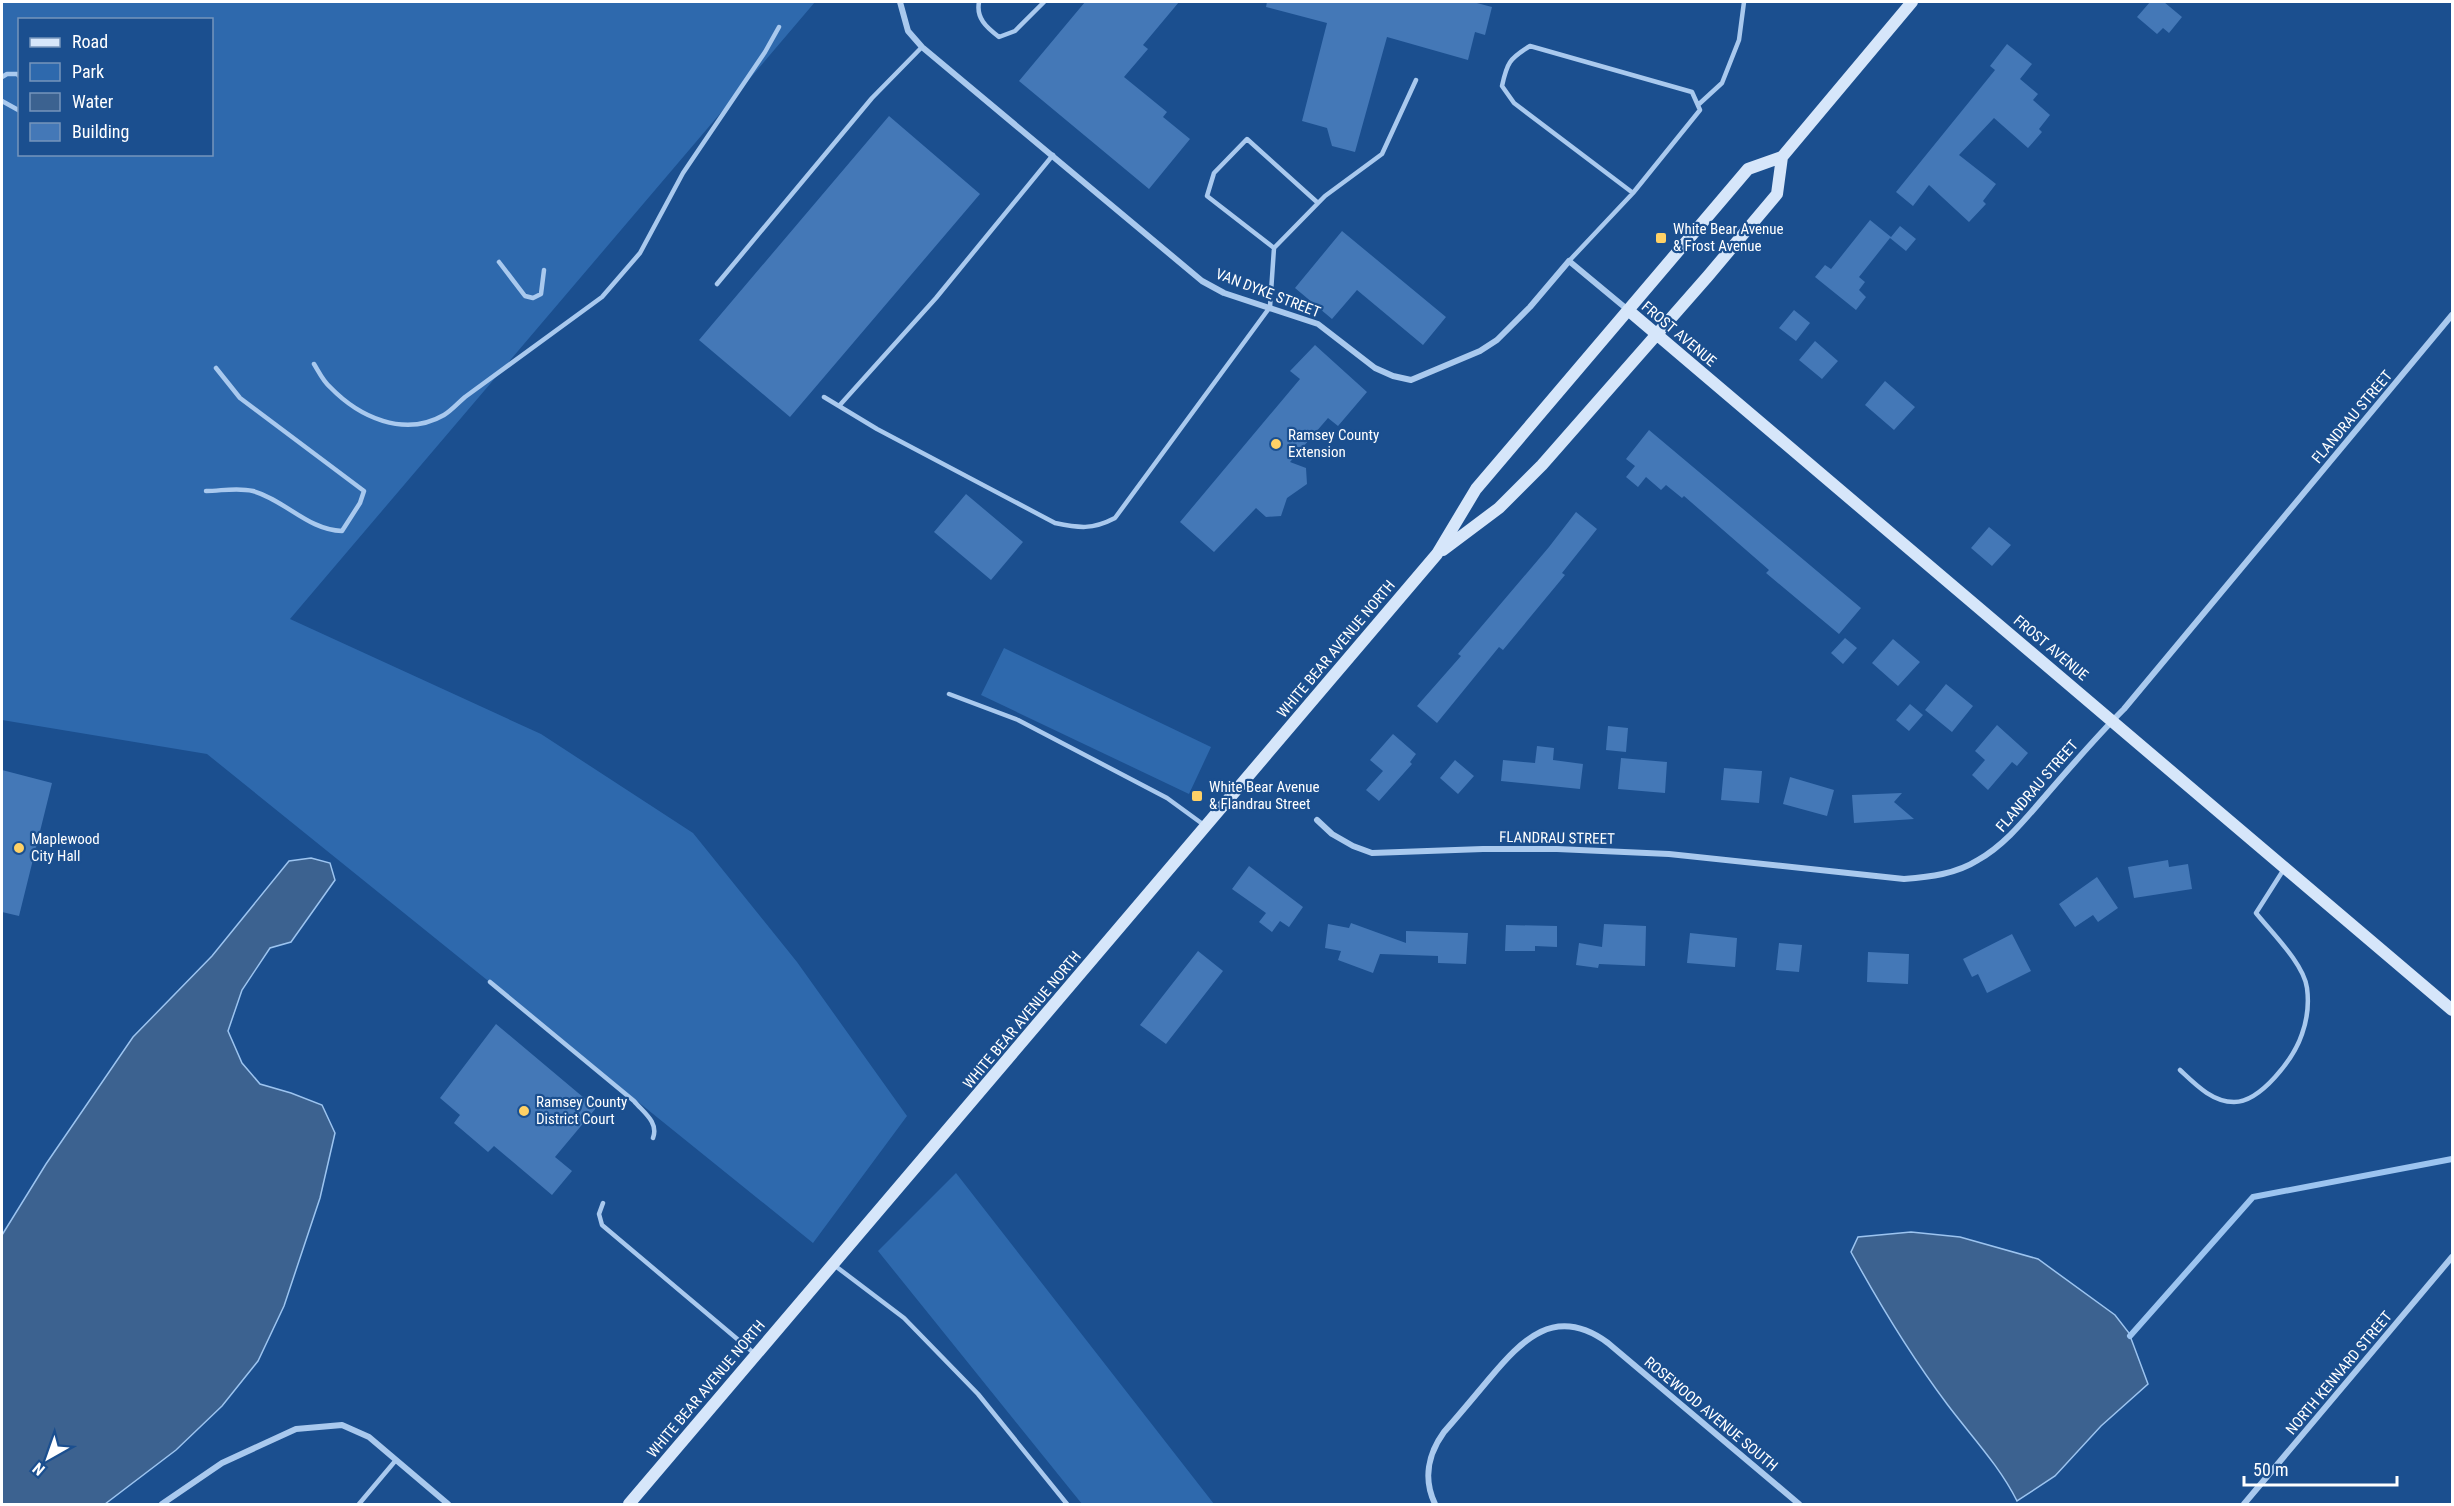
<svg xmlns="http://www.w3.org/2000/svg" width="2454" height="1506" viewBox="0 0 2454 1506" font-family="'Roboto Condensed',sans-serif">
  <rect width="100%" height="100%" fill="#1b4f8f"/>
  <path fill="#2e69ad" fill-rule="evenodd" d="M 2,2 L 815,2 L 290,619 L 541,734 L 693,833 L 797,962 L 907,1116 L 813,1243 L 207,754 L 2,720 ZM 20,20 L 212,20 L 212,154 L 20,154 Z
    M 1004,648 L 1211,747 L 1189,794 L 981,695 Z
    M 956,1173 L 1214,1504 L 1082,1504 L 878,1251 Z"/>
  <path fill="#3c6290" stroke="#9cc4f0" stroke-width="1.5" d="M 311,858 L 330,863 L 335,880 L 291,942 L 270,948 L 242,990 L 228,1031 L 242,1063 L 260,1084 L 291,1093 L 322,1105 L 335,1133 L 320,1198 L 284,1306 L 258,1361 L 222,1406 L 176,1450 L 105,1504 L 2,1504 L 2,1235 L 46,1164 L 133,1037 L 212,956 L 289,861 Z
    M 1911,1232 L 1960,1237 L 2038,1259 L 2115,1315 L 2129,1333 L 2148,1384 L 2101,1426 L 2055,1476 L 2017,1501 C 1999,1465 1971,1436 1947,1404 C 1911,1356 1880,1305 1851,1252 L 1858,1237 Z"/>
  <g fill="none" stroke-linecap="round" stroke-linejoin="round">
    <path stroke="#9cc4f0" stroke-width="6" d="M 2130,1336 L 2253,1197 L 2452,1159"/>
  </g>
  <path fill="#4478b7" d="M 1085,2 L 1179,2 L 1143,45 L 1148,49 L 1124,77 L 1167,112 L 1163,117 L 1190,139 L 1149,189 L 1019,81 Z
    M 1267,2 L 1473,2 L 1492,7 L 1485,35 L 1475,32 L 1468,60 L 1387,37 L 1355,152 L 1332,146 L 1327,128 L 1302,121 L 1327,23 L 1266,7 Z
    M 2150,2 L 2164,2 L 2182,17 L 2169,33 L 2163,28 L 2157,34 L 2137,17 Z
    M 2007,44 L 2032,64 L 2020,79 L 2038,94 L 2033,100 L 2050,115 L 2039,129 L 2042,132 L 2028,148 L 1994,118 L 1959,155 L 1996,184 L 1983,201 L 1986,204 L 1969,222 L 1929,185 L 1913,206 L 1896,192 L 1995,70 L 1990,66 Z
    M 889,116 L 980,194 L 790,417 L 699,340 Z
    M 1870,220 L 1891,237 L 1900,226 L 1916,239 L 1906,251 L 1890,238 L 1859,277 L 1865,282 L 1859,290 L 1866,297 L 1856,310 L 1815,277 L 1825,265 L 1831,269 Z
    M 1342,231 L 1446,317 L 1423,345 L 1357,290 L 1332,319 L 1295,288 Z
    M 1794,310 L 1810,323 L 1796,341 L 1779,328 Z
    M 1815,341 L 1838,361 L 1822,379 L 1799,360 Z
    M 1315,345 L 1367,392 L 1338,426 L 1328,418 L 1290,462 L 1306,468 L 1307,484 L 1287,498 L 1281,516 L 1266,517 L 1256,508 L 1214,552 L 1180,522 L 1300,379 L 1290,371 Z
    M 1885,381 L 1915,407 L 1894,430 L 1865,405 Z
    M 1649,430 L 1861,608 L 1839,634 L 1766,573 L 1769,570 L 1684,496 L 1682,498 L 1666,485 L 1661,490 L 1646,477 L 1638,487 L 1626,477 L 1635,466 L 1626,459 Z
    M 966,494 L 1023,542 L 991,580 L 934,532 Z
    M 1576,512 L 1597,529 L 1562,573 L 1565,575 L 1503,650 L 1499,647 L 1437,723 L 1417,706 L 1461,656 L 1458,654 L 1549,547 Z
    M 1989,527 L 2011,545 L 1992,566 L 1971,548 Z
    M 1845,638 L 1857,648 L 1843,664 L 1831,653 Z
    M 1893,639 L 1920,662 L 1898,686 L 1872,663 Z
    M 1946,684 L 1973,706 L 1952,732 L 1925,710 Z
    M 1910,704 L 1923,715 L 1909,731 L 1896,720 Z
    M 1997,725 L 2028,753 L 2017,766 L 2012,762 L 1988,790 L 1972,775 L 1985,760 L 1975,751 Z
    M 1608,726 L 1628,728 L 1626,752 L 1606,750 Z
    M 1393,734 L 1416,754 L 1410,762 L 1412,764 L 1379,801 L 1366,790 L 1383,771 L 1370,760 Z
    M 1537,746 L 1554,748 L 1553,760 L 1583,764 L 1580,789 L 1501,781 L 1503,760 L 1535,763 Z
    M 1621,758 L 1667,762 L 1665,793 L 1618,789 Z
    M 1455,760 L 1474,776 L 1458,794 L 1440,778 Z
    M 1724,768 L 1762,771 L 1759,803 L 1721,800 Z
    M 2,770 L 52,783 L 19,916 L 2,912 Z
    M 1790,777 L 1834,790 L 1827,816 L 1783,804 Z
    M 1902,793 L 1894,802 L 1914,819 L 1854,823 L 1852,795 Z
    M 2168,860 L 2169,867 L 2188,864 L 2192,889 L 2134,898 L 2128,867 Z
    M 1249,866 L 1303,907 L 1289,927 L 1280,921 L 1272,932 L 1259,922 L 1266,913 L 1232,889 Z
    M 2097,877 L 2118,908 L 2098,922 L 2093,915 L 2075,927 L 2059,904 Z
    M 1351,923 L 1406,943 L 1406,931 L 1468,933 L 1466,964 L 1438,963 L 1438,956 L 1380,954 L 1373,973 L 1338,960 L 1341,951 L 1325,948 L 1328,924 L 1349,928 Z
    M 1604,924 L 1646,926 L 1645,966 L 1599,964 L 1598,968 L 1576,965 L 1579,943 L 1602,947 Z
    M 1506,925 L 1557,926 L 1557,947 L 1535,946 L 1535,951 L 1505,951 Z
    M 1690,933 L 1737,938 L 1735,967 L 1687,963 Z
    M 2012,934 L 2031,971 L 1987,993 L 1978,974 L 1972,977 L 1963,959 Z
    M 1779,943 L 1802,945 L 1799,972 L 1776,970 Z
    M 1198,951 L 1223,971 L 1166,1044 L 1140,1025 Z
    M 1868,952 L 1909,954 L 1908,984 L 1867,982 Z
    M 496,1024 L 596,1108 L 555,1157 L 572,1171 L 552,1195 L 494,1146 L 488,1152 L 454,1123 L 460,1115 L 440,1098 Z"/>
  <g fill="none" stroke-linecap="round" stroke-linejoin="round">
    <path stroke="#a9c9ee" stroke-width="4.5" d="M 979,2 C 976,18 986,27 999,37 L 1015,31 L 1044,2
      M 2,77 L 7,74 L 17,74 L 20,77
      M 2,101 L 20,111
      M 1698,105 L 1722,83 L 1739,40 L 1744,2
      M 1274,248 L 1207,196 L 1214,173 L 1247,139 L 1318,203
      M 1569,261 L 1633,193 L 1700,110 L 1692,92 L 1530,46 C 1509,59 1507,63 1502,86 L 1514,103 L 1633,193
      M 499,262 L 525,296 L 533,298 L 541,294 L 544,270
      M 717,284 L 872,98 L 922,47
      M 314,364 C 319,372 323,381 330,387 C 359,417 404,438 444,415 C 451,411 458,403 465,397 L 602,297 L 640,253 L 683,173 L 765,52 L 779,27
      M 824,397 L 877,429 L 1055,523 C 1079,528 1092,530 1115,518 L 1270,307 L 1274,248 L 1325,196 L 1382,154 L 1416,80
      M 839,406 L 936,298 L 1053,155
      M 206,491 C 221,491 237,487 253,491 C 285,500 308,530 342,531 L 360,503 L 364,491 L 240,398 L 216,368
      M 949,694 L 1018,720 L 1167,798 L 1204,825
      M 490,982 L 634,1101 C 643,1112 659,1122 653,1138
      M 2180,1070 C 2195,1084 2212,1102 2234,1102 C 2261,1102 2294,1058 2302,1034 C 2307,1020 2309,1003 2307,988 C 2304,964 2272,933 2256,913 L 2284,869
      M 603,1203 L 599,1214 L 602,1225 L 755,1354
      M 834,1265 L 904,1318 L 978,1394 L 1067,1504
      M 359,1504 L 396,1460"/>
    <path stroke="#a9c9ee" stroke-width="6" d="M 900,2 L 908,31 L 922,47 L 1202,281 L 1224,293 L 1318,324 L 1375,368 L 1393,376 L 1411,380 L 1480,351 L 1497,340 L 1530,307 L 1569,261 L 1628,310
      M 1317,820 L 1332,834 L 1353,846 L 1372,853 L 1483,849 L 1557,849 L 1669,854 L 1904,879 C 1930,877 1956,874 1978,860 C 2006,844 2026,818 2047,794 C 2072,765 2097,736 2124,709 L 2452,315
      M 162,1504 L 222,1463 L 296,1429 L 342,1425 L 369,1437 L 448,1504
      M 1435,1504 C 1423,1479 1428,1454 1444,1432 C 1459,1415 1474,1397 1489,1379 C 1522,1340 1555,1304 1608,1343 L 1799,1504
      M 2244,1504 L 2452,1257"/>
    <path stroke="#d6e6fa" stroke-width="12" d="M 1628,310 L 2452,1010
      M 1443,550 L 1499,508 L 1542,465 L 1708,276 L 1777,194 L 1782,157 L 1912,2
      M 629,1504 L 1437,554 L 1476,489 L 1748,169 L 1782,157"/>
  </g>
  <g fill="#ffd166" stroke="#1b4f8f" stroke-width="2">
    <rect x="1655" y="232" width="12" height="12" rx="3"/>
    <circle cx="1276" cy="444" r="6"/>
    <rect x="1191" y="790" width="12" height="12" rx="3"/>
    <circle cx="19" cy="848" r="6"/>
    <circle cx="524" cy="1111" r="6"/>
  </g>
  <g text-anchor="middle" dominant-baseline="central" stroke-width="4.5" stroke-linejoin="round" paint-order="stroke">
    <g font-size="15" fill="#fff" stroke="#1b4f8f" text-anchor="start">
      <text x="1673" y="229">White Bear Avenue<tspan x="1673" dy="17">&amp; Frost Avenue</tspan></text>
      <text x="1288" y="435">Ramsey County<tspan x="1288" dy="17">Extension</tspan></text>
      <text x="1209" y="787">White Bear Avenue<tspan x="1209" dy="17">&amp; Flandrau Street</tspan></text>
      <text x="31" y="839">Maplewood<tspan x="31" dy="17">City Hall</tspan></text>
      <text x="536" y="1102">Ramsey County<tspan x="536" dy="17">District Court</tspan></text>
    </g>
    <g font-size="15" fill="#fff" stroke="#1b4f8f">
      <text transform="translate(1268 293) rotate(21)">VAN DYKE STREET</text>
      <text transform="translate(1679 334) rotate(40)">FROST AVENUE</text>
      <text transform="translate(2352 417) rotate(-50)">FLANDRAU STREET</text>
      <text transform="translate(2051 648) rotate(40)">FROST AVENUE</text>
      <text transform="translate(1336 649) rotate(-50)">WHITE BEAR AVENUE NORTH</text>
      <text transform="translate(2037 786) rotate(-49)">FLANDRAU STREET</text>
      <text transform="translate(1557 838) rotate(1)">FLANDRAU STREET</text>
      <text transform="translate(1022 1020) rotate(-50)">WHITE BEAR AVENUE NORTH</text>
      <text transform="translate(2339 1373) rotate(-50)">NORTH KENNARD STREET</text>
      <text transform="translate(706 1389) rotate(-50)">WHITE BEAR AVENUE NORTH</text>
      <text transform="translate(1711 1414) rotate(40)">ROSEWOOD AVENUE SOUTH</text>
    </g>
  </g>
  <rect width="2454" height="1506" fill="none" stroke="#ffffff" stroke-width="6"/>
  <rect x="18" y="18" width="195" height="138" fill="#1b4f8f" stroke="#7695bc" stroke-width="1.5"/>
  <rect x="30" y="38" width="30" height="9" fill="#d6e6fa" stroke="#7695bc" stroke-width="1.5"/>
  <text x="72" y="48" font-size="18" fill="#ffffff">Road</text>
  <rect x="30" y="63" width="30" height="18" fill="#2e69ad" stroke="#7695bc" stroke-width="1.5"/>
  <text x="72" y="78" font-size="18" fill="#ffffff">Park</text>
  <rect x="30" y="93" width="30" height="18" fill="#3c6290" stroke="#7695bc" stroke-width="1.5"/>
  <text x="72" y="108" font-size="18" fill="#ffffff">Water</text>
  <rect x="30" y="123" width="30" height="18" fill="#4478b7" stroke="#7695bc" stroke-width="1.5"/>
  <text x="72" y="138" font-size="18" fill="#ffffff">Building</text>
  <g transform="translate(48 1458) rotate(220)" stroke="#1b4f8f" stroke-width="4.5" paint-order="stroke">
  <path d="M0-4.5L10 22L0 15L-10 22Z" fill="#ffffff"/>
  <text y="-9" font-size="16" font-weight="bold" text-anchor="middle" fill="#ffffff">N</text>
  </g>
  <path d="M2244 1476v9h153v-9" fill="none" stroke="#ffffff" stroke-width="3"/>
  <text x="2253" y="1476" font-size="18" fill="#ffffff" stroke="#1b4f8f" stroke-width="4.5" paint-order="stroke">50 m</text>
</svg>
